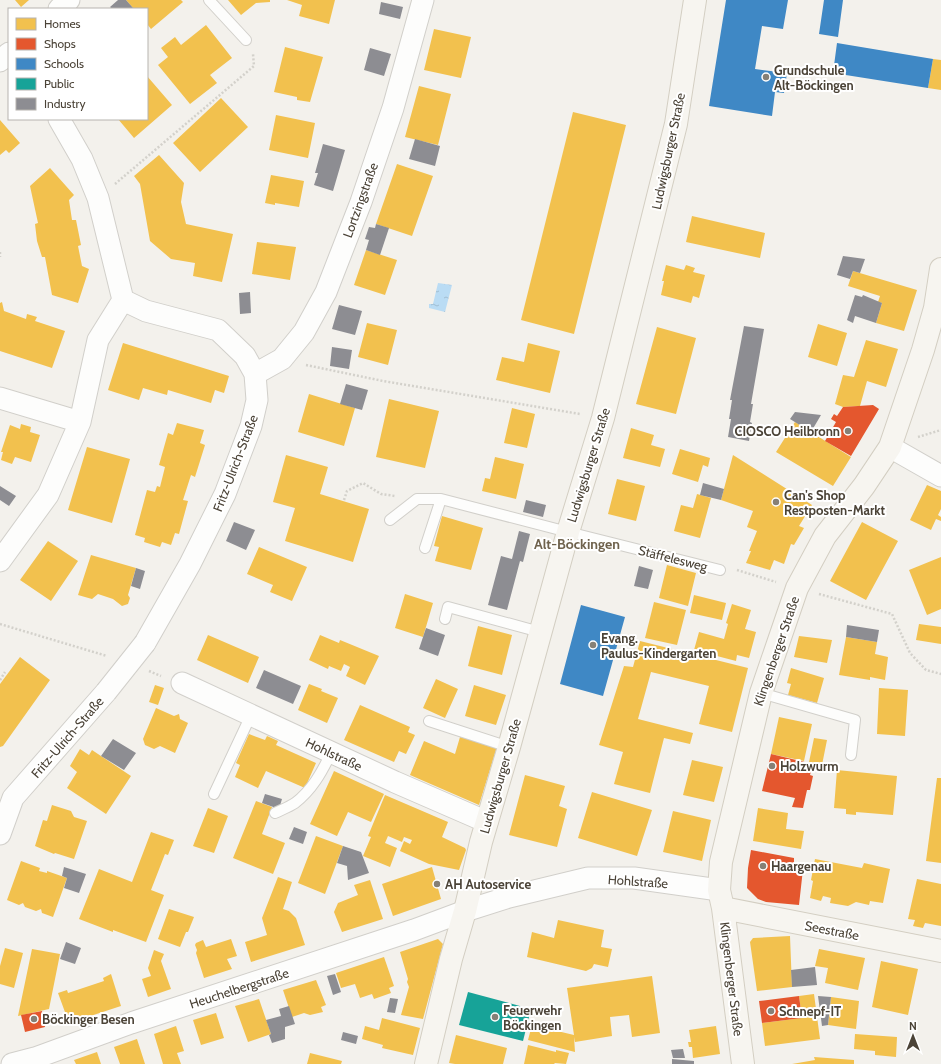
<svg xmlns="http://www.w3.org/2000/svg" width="941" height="1064" viewBox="0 0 941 1064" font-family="Cabin,sans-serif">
  <defs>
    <pattern id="water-ripples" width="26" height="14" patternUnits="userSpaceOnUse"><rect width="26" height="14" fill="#badcf4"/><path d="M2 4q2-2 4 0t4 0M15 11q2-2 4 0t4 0" fill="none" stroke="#a1bed2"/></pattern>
  </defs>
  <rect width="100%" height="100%" fill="#f3f1ec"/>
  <path fill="url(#water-ripples)" d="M 438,283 L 452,285 L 445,312 L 429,308 L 429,304 L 433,304 Z"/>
  <path fill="#f2c14e" d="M 15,0 L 29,0 L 21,7 Z
    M 126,0 L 181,0 L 183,2 L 151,29 L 147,24 L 147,9 L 134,9 Z
    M 228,0 L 270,0 L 270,2 L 256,3 L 241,15 Z
    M 287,0 L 335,0 L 329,24 L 299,16 L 302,5 Z
    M 206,25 L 232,58 L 210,75 L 217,83 L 190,104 L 158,65 L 168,57 L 161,48 L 175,37 L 181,45 Z
    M 434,29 L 471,37 L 461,78 L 424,70 Z
    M 285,47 L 323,57 L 310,102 L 297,100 L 297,97 L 274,92 Z
    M 933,59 L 941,60 L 941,90 L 928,88 Z
    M 147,76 L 172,105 L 134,138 L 118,119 L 147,119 Z
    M 419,86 L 451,94 L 438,145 L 405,137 Z
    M 221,98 L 248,127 L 200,172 L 173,143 Z
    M 573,112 L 626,125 L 574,334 L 521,320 Z
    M 276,115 L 315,123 L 308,158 L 269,150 Z
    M 0,120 L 20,143 L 9,153 L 6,150 L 0,155 Z
    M 159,155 L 184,183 L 181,202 L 186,224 L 233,234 L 222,282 L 193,276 L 195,263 L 171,259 L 150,241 L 140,184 L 134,176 Z
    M 397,164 L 433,176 L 412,236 L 376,224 Z
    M 50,168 L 74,195 L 69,200 L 72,220 L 76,220 L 81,245 L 78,246 L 82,266 L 89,269 L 78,303 L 52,295 L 45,257 L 42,257 L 37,241 L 35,224 L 38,223 L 30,186 Z
    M 271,175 L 304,181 L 299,207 L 275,203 L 275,205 L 265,203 Z
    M 692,216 L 765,233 L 760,258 L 686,242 Z
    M 257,242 L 296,247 L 290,280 L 252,274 Z
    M 366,250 L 397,260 L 385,295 L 354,285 Z
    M 666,265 L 684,270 L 686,265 L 695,268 L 693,272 L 705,275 L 699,298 L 693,296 L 691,303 L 661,295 L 664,281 L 662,281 Z
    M 853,271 L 917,290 L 904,331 L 876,323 L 882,303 L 878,302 L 880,296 L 848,286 Z
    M 2,302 L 4,311 L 26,319 L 27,314 L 37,317 L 35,321 L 65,331 L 52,368 L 0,351 L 0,303 Z
    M 367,323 L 397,330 L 388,365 L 358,357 Z
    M 818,324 L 847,333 L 837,366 L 808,357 Z
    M 657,327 L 696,338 L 676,414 L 636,404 Z
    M 866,340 L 898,349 L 886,387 L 867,381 L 860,406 L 843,407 L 835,404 L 843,375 L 854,377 Z
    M 123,343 L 229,376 L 224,393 L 215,390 L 211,403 L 168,390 L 167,395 L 143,388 L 139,400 L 108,390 Z
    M 528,343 L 560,351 L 550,393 L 496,380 L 502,357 L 524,362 Z
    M 309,394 L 355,408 L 344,446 L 298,432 Z
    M 389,399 L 439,411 L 425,468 L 376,457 Z
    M 512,408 L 535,414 L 527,448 L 504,443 Z
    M 795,422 L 851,457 L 833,486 L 776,452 Z
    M 177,423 L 204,430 L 200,443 L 205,445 L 195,477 L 191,475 L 183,500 L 188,501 L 179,534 L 175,533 L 171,545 L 162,542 L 160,547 L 144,542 L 145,538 L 135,535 L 147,490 L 155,492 L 157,486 L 160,487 L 165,467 L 159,465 L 168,433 L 173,435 Z
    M 21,424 L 31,427 L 30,432 L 40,435 L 31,462 L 15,457 L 12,464 L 1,460 L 3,452 L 1,452 L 10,425 L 20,429 Z
    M 631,428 L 654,435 L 651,445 L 665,449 L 660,467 L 623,458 Z
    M 87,447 L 130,459 L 112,523 L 68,510 Z
    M 680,449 L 710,458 L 708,467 L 703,465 L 698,482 L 672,474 Z
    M 286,455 L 328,467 L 320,494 L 369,509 L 353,562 L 285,541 L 295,508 L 273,502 Z
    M 733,455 L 812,505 L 799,526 L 804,528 L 794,545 L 791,544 L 784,564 L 774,560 L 770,570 L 746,563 L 751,551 L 749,551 L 757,531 L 747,527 L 753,511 L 721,500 Z
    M 495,457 L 524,464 L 516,499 L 482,491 L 485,478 L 490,479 Z
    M 617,479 L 645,486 L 636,521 L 608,514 Z
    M 927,485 L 941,491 L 941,509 L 938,515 L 941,517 L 941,521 L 936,519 L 931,530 L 910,520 Z
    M 697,494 L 711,498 L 700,538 L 674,531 L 681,505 L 693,508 Z
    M 442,516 L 483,528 L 471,570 L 435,561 L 439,547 L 434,546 Z
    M 862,522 L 898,541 L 866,600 L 830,581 Z
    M 48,541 L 78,561 L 51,601 L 20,580 Z
    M 259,547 L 307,567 L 292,601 L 270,592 L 273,585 L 247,574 Z
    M 91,555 L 136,568 L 128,595 L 130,598 L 128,604 L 122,606 L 113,599 L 98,594 L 92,599 L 78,595 Z
    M 941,557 L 941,609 L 927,615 L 909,570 Z
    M 667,565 L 696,573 L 688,606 L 659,598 Z
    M 405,594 L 433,603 L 423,637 L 395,628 Z
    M 694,595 L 726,603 L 722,620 L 690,613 Z
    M 654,602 L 686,610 L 677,645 L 645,638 Z
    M 732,604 L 751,610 L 745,629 L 756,632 L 749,658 L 737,655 L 736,661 L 694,650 L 699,632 L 724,639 L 728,624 L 726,623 Z
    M 919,624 L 941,627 L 941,644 L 916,640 Z
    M 478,626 L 512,635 L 502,675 L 468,666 Z
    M 208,635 L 259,657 L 248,683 L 197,660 Z
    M 320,635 L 339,643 L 340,640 L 379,656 L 365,685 L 346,676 L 350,667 L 344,664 L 341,671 L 329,666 L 328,669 L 309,660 Z
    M 799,636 L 832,640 L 827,663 L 794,657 Z
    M 846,637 L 877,642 L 875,654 L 888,657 L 885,680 L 870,677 L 870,680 L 839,675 Z
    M 640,641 L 748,668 L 732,732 L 699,724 L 709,686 L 651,672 L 638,719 L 693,733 L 690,744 L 664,738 L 650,793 L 614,784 L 623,752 L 599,745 L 624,666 L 633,667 Z
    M 20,657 L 50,680 L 3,746 L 0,747 L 0,684 Z
    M 791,668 L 824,678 L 817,703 L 788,695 L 791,684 L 787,683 Z
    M 436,679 L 458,689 L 445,718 L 423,708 Z
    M 309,684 L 322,689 L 321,691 L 338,698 L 327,723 L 298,710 Z
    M 155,685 L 164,688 L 158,705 L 149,702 Z
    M 474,685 L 506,695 L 496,725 L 465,716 Z
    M 879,688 L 908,690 L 905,736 L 877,734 Z
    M 360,705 L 410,727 L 408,732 L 415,735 L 406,754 L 399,751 L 394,762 L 344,740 Z
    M 156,708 L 174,716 L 179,714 L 180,719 L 188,723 L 175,753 L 160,746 L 154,749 L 145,745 L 143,739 Z
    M 779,717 L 812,724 L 804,761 L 771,754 Z
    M 249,734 L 265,740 L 267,736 L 278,741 L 276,745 L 316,763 L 305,788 L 266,771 L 258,788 L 235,777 L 240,765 L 236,763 Z
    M 460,737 L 497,747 L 479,805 L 410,775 L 424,741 L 455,754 Z
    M 814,738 L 827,740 L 822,765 L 809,762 Z
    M 80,749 L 89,755 L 92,750 L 131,776 L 106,814 L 67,788 L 77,772 L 70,766 Z
    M 692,760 L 723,767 L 714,802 L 683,795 Z
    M 837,770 L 897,776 L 893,815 L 856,812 L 856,815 L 846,814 L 846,809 L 834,808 Z
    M 334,771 L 384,794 L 371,822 L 348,812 L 337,836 L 310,824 Z
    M 525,775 L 565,786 L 559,806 L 567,809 L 557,847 L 509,835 Z
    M 937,778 L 941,778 L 941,863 L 926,861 Z
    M 592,792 L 652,810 L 637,856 L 578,838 Z
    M 385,795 L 448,822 L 442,837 L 465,848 L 466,850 L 459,870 L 429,864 L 400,851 L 404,841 L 410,844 L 412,840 L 404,837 L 402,842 L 388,836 L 385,843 L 397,848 L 390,867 L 363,856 L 371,837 L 368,836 Z
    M 256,801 L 272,807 L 262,834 L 285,843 L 273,874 L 233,858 Z
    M 52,805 L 71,811 L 74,817 L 87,821 L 74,859 L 55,853 L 54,854 L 35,846 L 43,820 L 47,821 Z
    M 208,808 L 228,816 L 214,853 L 193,846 Z
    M 758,808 L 788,813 L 786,829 L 804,831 L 801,849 L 753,841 Z
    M 673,811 L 711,820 L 702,861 L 663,852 Z
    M 151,832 L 174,840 L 168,855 L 165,854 L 151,890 L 164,895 L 146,942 L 113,930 L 113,932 L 79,919 L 99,869 L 132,882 Z
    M 316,836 L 343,846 L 325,894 L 298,883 Z
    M 815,859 L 862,868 L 864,863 L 890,869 L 883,903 L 870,901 L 869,905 L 856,902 L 848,906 L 830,903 L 831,898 L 823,896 L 821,901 L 810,898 L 813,881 L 811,880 Z
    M 21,861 L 40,868 L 39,871 L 47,873 L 47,871 L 67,878 L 53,917 L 42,913 L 41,909 L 36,911 L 25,907 L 23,903 L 19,905 L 7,900 Z
    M 432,867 L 441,899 L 393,916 L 382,884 Z
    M 278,877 L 292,882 L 283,909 L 289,911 L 296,918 L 305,945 L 251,962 L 245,942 L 267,935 L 262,918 Z
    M 917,879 L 941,884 L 941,926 L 925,923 L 923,928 L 913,926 L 915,920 L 908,919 Z
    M 370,880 L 383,919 L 342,932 L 334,912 L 338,903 L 358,895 L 354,885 Z
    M 169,909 L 194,917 L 188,932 L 186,932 L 180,947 L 158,939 Z
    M 558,920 L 604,930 L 601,947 L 612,949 L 608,967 L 594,964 L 592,968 L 586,971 L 527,957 L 532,932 L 554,938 Z
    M 790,936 L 792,987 L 757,991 L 750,942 L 753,938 Z
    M 231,939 L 237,956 L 227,959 L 232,969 L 204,978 L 196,953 L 197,950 L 195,945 L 196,943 L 203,940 L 206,947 Z
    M 438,939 L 443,944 L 423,1019 L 401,1015 L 409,987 L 407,982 L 408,979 L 400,952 Z
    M 5,948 L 23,953 L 14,988 L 0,984 L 0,966 Z
    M 32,949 L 60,954 L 49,1009 L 18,1016 Z
    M 819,949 L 865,958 L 858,990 L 825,983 L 828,968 L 815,966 Z
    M 154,950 L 164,954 L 161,961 L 171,989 L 148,997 L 142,979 L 151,976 L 148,968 Z
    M 384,957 L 394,986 L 389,988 L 391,993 L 374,999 L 372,994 L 360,998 L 355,984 L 341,988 L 336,973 Z
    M 881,961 L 918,969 L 908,1015 L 872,1007 Z
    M 111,974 L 121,1006 L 69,1023 L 58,993 L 67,990 L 68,993 L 104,981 L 103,978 Z
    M 652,976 L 660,1033 L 632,1037 L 629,1015 L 610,1017 L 612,1036 L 575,1042 L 574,1037 L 575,1052 L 528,1040 L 532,1025 L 574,1035 L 567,988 Z
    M 316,980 L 326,1005 L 321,1007 L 323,1012 L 310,1015 L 304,1013 L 292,1017 L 283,990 Z
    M 814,994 L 820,1039 L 765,1046 L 762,1023 L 802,1018 L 799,996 Z
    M 831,997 L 859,1001 L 856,1029 L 828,1025 Z
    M 259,999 L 271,1034 L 248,1042 L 235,1006 Z
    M 216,1013 L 224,1038 L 201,1045 L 193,1020 Z
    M 382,1018 L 420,1028 L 413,1055 L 382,1048 L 383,1045 L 362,1039 L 365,1026 L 379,1030 Z
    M 176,1026 L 184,1051 L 177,1053 L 181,1064 L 163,1064 L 154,1034 Z
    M 716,1026 L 720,1054 L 693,1058 L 692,1047 L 689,1047 L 688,1042 L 691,1042 L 689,1030 Z
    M 855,1034 L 897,1037 L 896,1057 L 875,1055 L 875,1051 L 854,1049 Z
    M 456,1035 L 507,1048 L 503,1064 L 455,1064 L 449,1063 Z
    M 137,1039 L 145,1064 L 120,1064 L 114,1047 Z
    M 528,1045 L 556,1052 L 556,1050 L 569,1053 L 566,1064 L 555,1063 L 554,1064 L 524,1064 Z
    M 97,1052 L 101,1064 L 76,1064 L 74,1060 Z
    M 310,1053 L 342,1061 L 341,1064 L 307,1064 Z
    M 814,1057 L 854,1060 L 854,1064 L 792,1064 L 815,1060 Z"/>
  <path fill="#e4572e" d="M 873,405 L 879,409 L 851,456 L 825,441 L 836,422 L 831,419 L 834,414 L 837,416 L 843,407 Z
    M 771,754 L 813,764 L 810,775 L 813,776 L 810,790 L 807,790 L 803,808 L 792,807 L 795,798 L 762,791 Z
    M 751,850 L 794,858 L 794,867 L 803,869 L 799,905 L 766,902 L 758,899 L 747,888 L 748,868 Z
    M 799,996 L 802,1018 L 762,1023 L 759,1001 Z
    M 42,1011 L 45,1027 L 25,1032 L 21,1015 Z"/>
  <path fill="#3f88c5" d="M 726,0 L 788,0 L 783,29 L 762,26 L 755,69 L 787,73 L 784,93 L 775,92 L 772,116 L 709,106 Z
    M 824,0 L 843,0 L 838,37 L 819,34 Z
    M 837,43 L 933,59 L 928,88 L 833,73 Z
    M 581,605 L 625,617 L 603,696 L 560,684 Z"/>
  <path fill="#17a398" d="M 468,992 L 531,1009 L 523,1041 L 459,1025 Z"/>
  <path fill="#8d8d92" d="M 118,0 L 126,0 L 134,9 L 112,9 L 110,7 Z
    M 381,2 L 403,7 L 400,19 L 379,14 Z
    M 370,48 L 391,54 L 384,76 L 364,70 Z
    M 415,139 L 440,146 L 435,166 L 409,159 Z
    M 323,144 L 345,150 L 333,191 L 314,185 L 318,173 L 315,173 Z
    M 376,224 L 389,228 L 380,255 L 366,250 L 369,240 L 365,239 L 369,227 L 375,228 Z
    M 843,256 L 865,259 L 860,273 L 853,271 L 850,279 L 837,275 Z
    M 250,292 L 251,313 L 240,314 L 239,293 Z
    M 855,295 L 862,297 L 863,295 L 882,303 L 876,323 L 855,316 L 853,323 L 847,320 Z
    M 339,305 L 362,311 L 355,335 L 332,329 Z
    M 744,326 L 764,329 L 751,404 L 753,404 L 750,422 L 752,423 L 749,441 L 728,437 L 731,419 L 729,419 L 732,400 L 730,400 Z
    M 332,347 L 352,350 L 349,369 L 330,366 Z
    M 346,384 L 368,390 L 362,410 L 340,404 Z
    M 795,412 L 821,415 L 811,432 L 790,419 Z
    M 703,483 L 724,489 L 721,500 L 700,495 Z
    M 0,486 L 16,496 L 9,506 L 0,500 Z
    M 526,500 L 546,505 L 543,517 L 523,512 Z
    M 234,522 L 255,530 L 246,550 L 226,541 Z
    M 519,531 L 530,534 L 523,562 L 520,561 L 507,610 L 488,605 L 501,556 L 512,559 Z
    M 639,566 L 653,570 L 648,589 L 634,586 Z
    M 136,568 L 145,571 L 140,589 L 131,586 Z
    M 847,625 L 879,630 L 877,642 L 846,637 Z
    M 426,628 L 445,635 L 438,656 L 419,649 Z
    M 264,670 L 301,686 L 293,704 L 256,688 Z
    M 113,739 L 136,753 L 124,770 L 101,756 Z
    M 265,794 L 282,799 L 279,809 L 262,803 Z
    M 294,827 L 307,832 L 303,844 L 289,839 Z
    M 343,846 L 361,852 L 369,873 L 348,880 L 347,866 L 337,863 Z
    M 64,867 L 86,874 L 79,893 L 64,888 L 67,878 L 62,876 Z
    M 66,942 L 81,948 L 75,964 L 60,959 Z
    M 815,967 L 817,985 L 792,987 L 791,970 Z
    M 335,974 L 341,992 L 333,995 L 327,976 Z
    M 818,996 L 831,997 L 828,1025 L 822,1026 Z
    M 390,998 L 398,999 L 395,1013 L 387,1012 Z
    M 289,1006 L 295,1024 L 285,1027 L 285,1039 L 272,1043 L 269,1035 L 271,1034 L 266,1020 L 281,1016 L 279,1009 Z
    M 343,1032 L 358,1036 L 356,1044 L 341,1040 Z
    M 683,1049 L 685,1058 L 673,1058 L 671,1050 Z
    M 672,1059 L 694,1061 L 694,1064 L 672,1064 Z"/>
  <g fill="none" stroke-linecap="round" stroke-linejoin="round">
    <g stroke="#d1cfca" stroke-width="12">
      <path id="lane" d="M 209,0 L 246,40
        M 390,520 L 417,499 L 441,499 L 568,532 L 720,570
        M 425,548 L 441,499
        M 445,619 L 448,607 L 540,632
        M 761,693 L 855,720 L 851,755
        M 429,721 L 509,747
        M 214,794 L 251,715
        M 275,813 C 281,810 289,807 295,803 C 312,790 322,772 331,753"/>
    </g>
    <g stroke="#d1cfca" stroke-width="23">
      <path id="street" d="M 59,9 L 69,0
        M 0,61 L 9,53
        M 59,119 L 82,159 L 98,198 L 123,300 L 146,311 L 218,330 L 245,356 L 255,374 L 257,400 L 251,426 L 225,494 L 190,564 L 145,643
        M 255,374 L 282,359 L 304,332 L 326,292 L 361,202 L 393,108 L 423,0
        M 0,398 L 80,422
        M 890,447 L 941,476
        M 0,561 L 48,495 L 80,422 L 98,340 L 123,300
        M 182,683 L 395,782 L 487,822
        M 0,834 L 13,798 L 106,692
        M 12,1064 L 35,1058 L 131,1023 L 414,930 L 465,911 L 509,897 L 588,878 L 634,878 L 719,890"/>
    </g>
    <g stroke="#d3cec2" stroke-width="24">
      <path id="secondary" d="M 723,908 L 941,951
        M 426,1064 L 451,959 L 465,911 L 481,842 L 509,747 L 568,532 L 603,418 L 676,124 L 695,0
        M 743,1064 L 723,908 L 719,890 L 721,862 L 761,693 L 797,588 L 825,536 L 864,486 L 890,447 L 923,350 L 935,308 L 941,269"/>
    </g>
    <path stroke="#d3d1cb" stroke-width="2.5" stroke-dasharray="2 2" stroke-linecap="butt" d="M 115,184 L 254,66 L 253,54
      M 0,252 L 0,257
      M 306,365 L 383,381 L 580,414
      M 918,437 L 941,430
      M 344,500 L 347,491 L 363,483 L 381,494 L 395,496
      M 737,570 L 776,582
      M 819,594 L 892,614 L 910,653 L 926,670 L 941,674
      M 0,624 L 107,656
      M 149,671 L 161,676
      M 0,680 L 5,672"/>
    <use href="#lane" stroke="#fdfdfc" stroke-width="10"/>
    <use href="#street" stroke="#fdfdfc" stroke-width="21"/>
    <use href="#secondary" stroke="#f7f5f0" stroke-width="22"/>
    <g stroke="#d1cfca" stroke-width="23" stroke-linecap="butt">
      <path id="street-bridge" d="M 106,692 L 145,643"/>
    </g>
    <use href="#street-bridge" stroke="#fdfdfc" stroke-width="21"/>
  </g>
  <g fill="#868076" stroke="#fff" stroke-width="1.5">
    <circle cx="766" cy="77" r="4"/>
    <circle cx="848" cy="431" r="4"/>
    <circle cx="776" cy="502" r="4"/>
    <circle cx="593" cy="645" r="4"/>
    <circle cx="772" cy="766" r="4"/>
    <circle cx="763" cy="866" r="4"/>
    <circle cx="437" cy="884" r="4"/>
    <circle cx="771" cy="1011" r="4"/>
    <circle cx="495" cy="1017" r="4"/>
    <circle cx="34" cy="1019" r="4"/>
  </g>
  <g text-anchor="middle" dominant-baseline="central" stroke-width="4" stroke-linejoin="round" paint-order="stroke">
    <g font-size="13" font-weight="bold" fill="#4b4337" stroke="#fff" text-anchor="start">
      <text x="774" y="70">Grundschule<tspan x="774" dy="15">Alt-Böckingen</tspan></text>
      <text x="840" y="431" text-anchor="end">CIOSCO Heilbronn</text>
      <text x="784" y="495">Can's Shop<tspan x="784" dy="15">Restposten-Markt</tspan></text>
      <text x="601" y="638">Evang.<tspan x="601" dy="15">Paulus-Kindergarten</tspan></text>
      <text x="780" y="766">Holzwurm</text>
      <text x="771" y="866">Haargenau</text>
      <text x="445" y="884">AH Autoservice</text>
      <text x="503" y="1010">Feuerwehr<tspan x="503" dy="15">Böckingen</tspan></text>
      <text x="779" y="1011">Schnepf-IT</text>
      <text x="42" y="1019">Böckinger Besen</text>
    </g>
    <g font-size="13" fill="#4b4337" stroke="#fff">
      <text transform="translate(668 151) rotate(-78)">Ludwigsburger Straße</text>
      <text transform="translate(360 200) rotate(-70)">Lortzingstraße</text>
      <text transform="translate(235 463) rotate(-69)">Fritz-Ulrich-Straße</text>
      <text transform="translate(588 465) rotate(-73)">Ludwigsburger Straße</text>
      <text transform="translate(673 558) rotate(14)">Stäffelesweg</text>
      <text transform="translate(776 651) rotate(-71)">Klingenberger Straße</text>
      <text transform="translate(67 737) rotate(-49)">Fritz-Ulrich-Straße</text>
      <text transform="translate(334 754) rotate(25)">Hohlstraße</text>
      <text transform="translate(500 776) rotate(-74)">Ludwigsburger Straße</text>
      <text transform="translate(638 881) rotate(4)">Hohlstraße</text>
      <text transform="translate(832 930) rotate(11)">Seestraße</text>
      <text transform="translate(732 979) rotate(83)">Klingenberger Straße</text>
      <text transform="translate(239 988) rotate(-18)">Heuchelbergstraße</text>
    </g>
    <g font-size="14" font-weight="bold" fill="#6f624d" stroke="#fff">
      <text x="577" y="544">Alt-Böckingen</text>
    </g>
  </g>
  <rect x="8" y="8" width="140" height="112" fill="#ffffff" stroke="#b7b4af"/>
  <rect x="16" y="18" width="20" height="12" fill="#f2c14e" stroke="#b7b4af"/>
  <text x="44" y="28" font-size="12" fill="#4b4337">Homes</text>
  <rect x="16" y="38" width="20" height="12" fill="#e4572e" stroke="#b7b4af"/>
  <text x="44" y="48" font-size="12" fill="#4b4337">Shops</text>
  <rect x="16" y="58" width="20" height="12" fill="#3f88c5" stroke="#b7b4af"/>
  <text x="44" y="68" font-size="12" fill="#4b4337">Schools</text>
  <rect x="16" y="78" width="20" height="12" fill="#17a398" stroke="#b7b4af"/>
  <text x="44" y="88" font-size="12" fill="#4b4337">Public</text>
  <rect x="16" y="98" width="20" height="12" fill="#8d8d92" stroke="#b7b4af"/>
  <text x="44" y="108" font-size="12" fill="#4b4337">Industry</text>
  <g transform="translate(913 1036)" stroke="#ffffff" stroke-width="3" paint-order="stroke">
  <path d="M0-3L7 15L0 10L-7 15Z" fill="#4b4337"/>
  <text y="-6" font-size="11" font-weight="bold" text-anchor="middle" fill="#4b4337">N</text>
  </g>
</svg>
